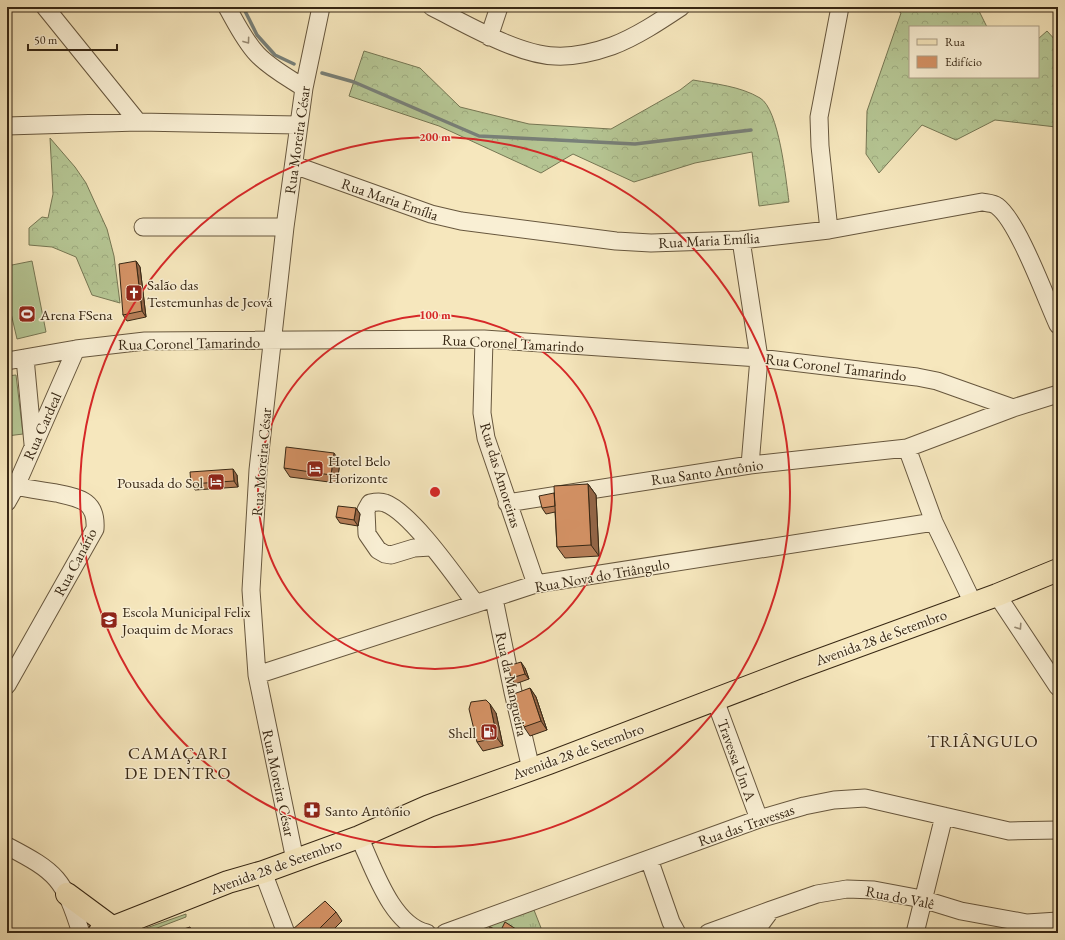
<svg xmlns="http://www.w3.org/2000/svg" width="1065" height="940" viewBox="0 0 1065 940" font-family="'EB Garamond',serif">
  <defs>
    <pattern id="grass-tufts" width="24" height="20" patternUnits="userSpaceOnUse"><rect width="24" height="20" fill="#b6c795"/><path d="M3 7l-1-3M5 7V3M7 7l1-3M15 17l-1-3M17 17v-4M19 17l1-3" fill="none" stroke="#9dab80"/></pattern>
    <pattern id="forest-crowns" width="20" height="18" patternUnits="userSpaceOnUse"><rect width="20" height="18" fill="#b6c795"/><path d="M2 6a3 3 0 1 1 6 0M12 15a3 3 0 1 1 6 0" fill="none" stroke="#9dab80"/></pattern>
  </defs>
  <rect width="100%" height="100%" fill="#f6e7bd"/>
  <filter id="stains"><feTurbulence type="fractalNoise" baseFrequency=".005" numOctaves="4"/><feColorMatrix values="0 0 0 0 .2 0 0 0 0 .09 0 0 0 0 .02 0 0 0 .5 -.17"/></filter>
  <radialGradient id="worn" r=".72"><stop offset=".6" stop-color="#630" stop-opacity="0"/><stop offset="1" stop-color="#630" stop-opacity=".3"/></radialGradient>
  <path fill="url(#grass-tufts)" stroke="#767754" d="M 534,910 L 543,933 L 472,933 L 472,931 Z"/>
  <path fill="url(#forest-crowns)" stroke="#767754" d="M 893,7 L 977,7 L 987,27 L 910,27 L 910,77 L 1038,77 L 1038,39 L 1047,31 L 1058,43 L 1058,131 L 1056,127 L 995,120 L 956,140 L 922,125 L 879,173 L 866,154 L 867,111 L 901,13 Z
    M 364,51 L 420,68 L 460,107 L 529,124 L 611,129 L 680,90 L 693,80 C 715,84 740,86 760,98 C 779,109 786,180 789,202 L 759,206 L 752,152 L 695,163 L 634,182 L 573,154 L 541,173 L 439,126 L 349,96 Z
    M 50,138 L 75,167 L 86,183 L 107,229 L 114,256 L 120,303 L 92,295 L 76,257 L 52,247 L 29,245 L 29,228 L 42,217 L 48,218 L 53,194 Z"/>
  <path fill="#b6c795" stroke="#767754" d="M 32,261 L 46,332 L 17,339 L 7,296 L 7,266 Z
    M 16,375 L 23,434 L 7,436 L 7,376 Z
    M 186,914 L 186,917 L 144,933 L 135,932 Z"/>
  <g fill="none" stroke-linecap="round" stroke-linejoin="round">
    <path stroke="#788079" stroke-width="3.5" d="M 243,7 L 257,35 L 275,55 L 294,64
      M 322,73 L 354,82 L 479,136 L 635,144 L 751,130"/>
    <g stroke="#67573e" stroke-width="19">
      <path id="minor" d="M 45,7 L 138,122
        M 227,7 C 236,23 244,40 257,54 C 270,68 289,78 304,88
        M 432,7 C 466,24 518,55 555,56 C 574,57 595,52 612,46 C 636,37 660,21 681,7
        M 489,37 L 499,7
        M 7,126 L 138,122 L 299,125
        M 294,165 L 431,214 L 461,221 L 616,241 L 651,243 L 741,240 L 829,230 L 982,202 C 987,203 993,203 997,206 C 1018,221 1046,299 1058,325
        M 143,227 L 285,227
        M 829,230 L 820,146 L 819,117 L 840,7
        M 741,240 L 759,358 L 750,465
        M 484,339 L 482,413 L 486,438 L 536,584
        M 25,358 L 33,444
        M 7,361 L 76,349 L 145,341 L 484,339 L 759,358 L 917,377 L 937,381 L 1013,408
        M 907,448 L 934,522 L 973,603
        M 7,487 L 16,486 C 29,489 42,491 56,493 C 79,498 97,500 95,529 L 7,685
        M 7,502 L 16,486 L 76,349
        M 507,503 L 750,465 L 907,448 L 1013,408 L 1058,394
        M 431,547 L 414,548 L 391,555 L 385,554 L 378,550 L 367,534 L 366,510 L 370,503 C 375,502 380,501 385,503 C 412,513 457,579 476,604
        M 997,595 L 1058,687
        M 494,599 L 513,692 L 531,769
        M 257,675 L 536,584 L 934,522
        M 715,700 L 759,819
        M 359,837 C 373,866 391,925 427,933
        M 7,846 C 57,872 64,879 81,933
        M 649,859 L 671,922 L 677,933
        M 295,860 L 257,675 L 251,590 L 258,470 L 285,227 L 304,88 L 321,7
        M 263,872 L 286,933
        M 445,933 L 759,819 L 804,806 L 834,800 L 865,798 L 1009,831 L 1058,830
        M 708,933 L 771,910
        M 754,933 L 771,910 L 817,894 L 847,889 L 874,890 L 922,899 L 961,911 L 1027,923 L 1058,921
        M 915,933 L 944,816"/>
    </g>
    <g stroke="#372714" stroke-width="24">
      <path id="major" d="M 67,894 L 113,928 L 108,933
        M 99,933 L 228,882 L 263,872 L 359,837 L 429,806 L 549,763 L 795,669 L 997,595 L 1058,570"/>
    </g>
    <use href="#minor" stroke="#f9efd4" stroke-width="17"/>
    <use href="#major" stroke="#f6e7bd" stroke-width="22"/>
  </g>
  <path fill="#b67e57" stroke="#372714" d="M 136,261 L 140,267 L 146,317 L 127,321 L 123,315 Z
    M 340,462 L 337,483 L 290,477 L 284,468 Z
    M 237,475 L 238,487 L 195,490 L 191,484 Z
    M 588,484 L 596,495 L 599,556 L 565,558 L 557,547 L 555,512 L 546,514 L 542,508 L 554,493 Z
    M 356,508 L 360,514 L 358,526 L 340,523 L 336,517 Z
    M 525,668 L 529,679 L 515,684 L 511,678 Z
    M 530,688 L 536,697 L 547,730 L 530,736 L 524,727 Z
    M 496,713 L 503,746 L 483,751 L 477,742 Z
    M 336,912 L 342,921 L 330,933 L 295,933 L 292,930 Z"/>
  <path fill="#946647" stroke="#372714" d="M 136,261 L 140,267 L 146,317 L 142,311 Z
    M 334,453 L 340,462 L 337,483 L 331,475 Z
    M 233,469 L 237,475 L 238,487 L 234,481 Z
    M 588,484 L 596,495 L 599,556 L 591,545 Z
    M 356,508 L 360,514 L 358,526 L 354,520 Z
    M 521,662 L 525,668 L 529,679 L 525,674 Z
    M 530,688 L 536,697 L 547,730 L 541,721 Z
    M 490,704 L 496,713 L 503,746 L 497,738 Z"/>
  <path fill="#d49265" stroke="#372714" d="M 136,261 L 142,311 L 123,315 L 119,264 Z
    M 286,447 L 334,453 L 331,475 L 284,468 Z
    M 233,469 L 234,481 L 191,484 L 190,472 Z
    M 588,484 L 591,545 L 557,547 L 554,486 Z
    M 554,493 L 555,506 L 542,508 L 539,496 Z
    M 338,506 L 356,508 L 354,520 L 336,517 Z
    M 521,662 L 525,674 L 511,678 L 508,666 Z
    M 530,688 L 541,721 L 524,727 L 511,695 Z
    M 486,700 L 490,704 L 497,738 L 477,742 L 469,709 L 471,702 Z
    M 325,901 L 336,912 L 315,933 L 295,933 L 292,930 Z
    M 505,922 L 519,931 L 518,933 L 501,933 L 500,932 Z
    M 190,927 L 193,933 L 171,933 Z
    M 490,927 L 499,931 L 498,933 L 487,933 Z"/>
  <defs><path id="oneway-chevron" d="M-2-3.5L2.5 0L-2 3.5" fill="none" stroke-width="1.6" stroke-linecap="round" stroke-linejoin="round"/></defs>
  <g stroke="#988b74">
    <use href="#oneway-chevron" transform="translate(247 41) rotate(54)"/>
    <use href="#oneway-chevron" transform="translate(1019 627) rotate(56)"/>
  </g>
  <g fill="none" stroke="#d62828" stroke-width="2">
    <circle cx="435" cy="492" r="177"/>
    <circle cx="435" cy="492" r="355"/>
  </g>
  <defs>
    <g id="church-square" transform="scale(0.9)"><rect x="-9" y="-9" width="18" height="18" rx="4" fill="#8f2418" stroke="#f9efd4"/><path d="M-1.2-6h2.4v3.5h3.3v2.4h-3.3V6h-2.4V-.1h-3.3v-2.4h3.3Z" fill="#fff"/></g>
    <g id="stadium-square" transform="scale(0.9)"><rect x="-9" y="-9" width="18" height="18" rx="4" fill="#8f2418" stroke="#f9efd4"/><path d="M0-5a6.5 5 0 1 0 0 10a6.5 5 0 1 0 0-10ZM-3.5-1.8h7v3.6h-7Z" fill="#fff"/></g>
    <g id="hotel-square" transform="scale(0.9)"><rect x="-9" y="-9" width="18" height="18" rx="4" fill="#8f2418" stroke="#f9efd4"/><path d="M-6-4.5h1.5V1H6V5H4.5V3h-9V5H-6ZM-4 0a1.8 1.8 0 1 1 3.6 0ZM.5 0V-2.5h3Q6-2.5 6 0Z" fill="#fff"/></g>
    <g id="school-square" transform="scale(0.9)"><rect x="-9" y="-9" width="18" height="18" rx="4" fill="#8f2418" stroke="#f9efd4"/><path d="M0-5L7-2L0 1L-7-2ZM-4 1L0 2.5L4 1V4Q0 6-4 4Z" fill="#fff"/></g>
    <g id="fuel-square" transform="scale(0.9)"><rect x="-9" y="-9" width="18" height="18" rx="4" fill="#8f2418" stroke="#f9efd4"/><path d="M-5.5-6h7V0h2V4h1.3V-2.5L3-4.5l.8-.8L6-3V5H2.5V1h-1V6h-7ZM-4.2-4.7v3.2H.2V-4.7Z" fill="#fff"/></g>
    <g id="pharmacy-square" transform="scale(0.9)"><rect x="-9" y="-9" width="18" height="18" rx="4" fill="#8f2418" stroke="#f9efd4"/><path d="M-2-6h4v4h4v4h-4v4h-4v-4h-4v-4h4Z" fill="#fff"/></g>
  </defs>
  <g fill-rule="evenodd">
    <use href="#church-square" x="134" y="293"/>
    <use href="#stadium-square" x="27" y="314"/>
    <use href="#hotel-square" x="315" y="469"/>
    <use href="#hotel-square" x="216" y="482"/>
    <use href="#school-square" x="109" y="620"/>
    <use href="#fuel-square" x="489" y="732"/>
    <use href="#pharmacy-square" x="312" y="810"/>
  </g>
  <g text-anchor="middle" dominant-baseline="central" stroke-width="3" stroke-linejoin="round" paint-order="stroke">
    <g font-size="15" fill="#372714" stroke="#f9efd4">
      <text transform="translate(297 140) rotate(-82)">Rua Moreira César</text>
      <text transform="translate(390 199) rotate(19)">Rua Maria Emília</text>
      <text transform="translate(709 240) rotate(-3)">Rua Maria Emília</text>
      <text transform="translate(189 343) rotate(-1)">Rua Coronel Tamarindo</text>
      <text transform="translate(513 343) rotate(3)">Rua Coronel Tamarindo</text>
      <text transform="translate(836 367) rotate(7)">Rua Coronel Tamarindo</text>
      <text transform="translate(42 426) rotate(-66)">Rua Cardeal</text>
      <text transform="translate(261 462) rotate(-85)">Rua Moreira César</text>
      <text transform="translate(707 472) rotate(-8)">Rua Santo Antônio</text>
      <text transform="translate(501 475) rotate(73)">Rua das Amoreiras</text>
      <text transform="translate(75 562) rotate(-62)">Rua Canário</text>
      <text transform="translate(602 575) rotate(-10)">Rua Nova do Triângulo</text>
      <text transform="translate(881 637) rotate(-20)">Avenida 28 de Setembro</text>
      <text transform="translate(512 684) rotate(78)">Rua da Mangueira</text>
      <text transform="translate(578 751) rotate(-20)">Avenida 28 de Setembro</text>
      <text transform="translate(737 760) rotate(70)">Travessa Um A</text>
      <text transform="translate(279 783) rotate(78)">Rua Moreira César</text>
      <text transform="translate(746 825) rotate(-19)">Rua das Travessas</text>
      <text transform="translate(276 866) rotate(-20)">Avenida 28 de Setembro</text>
      <text transform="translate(900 897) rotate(11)">Rua do Valê</text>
    </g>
    <g font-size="15" fill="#372714" stroke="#f9efd4" text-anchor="start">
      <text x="147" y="284">Salão das<tspan x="147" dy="17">Testemunhas de Jeová</tspan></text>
      <text x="40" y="314">Arena FSena</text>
      <text x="328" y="460">Hotel Belo<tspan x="328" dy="17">Horizonte</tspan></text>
      <text x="203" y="482" text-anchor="end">Pousada do Sol</text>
      <text x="122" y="611">Escola Municipal Felix<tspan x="122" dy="17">Joaquim de Moraes</tspan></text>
      <text x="476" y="732" text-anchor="end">Shell</text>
      <text x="325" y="810">Santo Antônio</text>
    </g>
    <g font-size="17" letter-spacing="1" fill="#372714" stroke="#f9efd4">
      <text x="983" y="741">TRIÂNGULO</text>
      <text x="178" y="753">CAMAÇARI<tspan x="178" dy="20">DE DENTRO</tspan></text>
    </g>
  </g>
  <circle cx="435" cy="492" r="6" fill="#d62828" stroke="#f9efd4" stroke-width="2"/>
  <g font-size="12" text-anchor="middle" font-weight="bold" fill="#d62828" stroke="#f9efd4" stroke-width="3" stroke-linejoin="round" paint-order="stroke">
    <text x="435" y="141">200 m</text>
    <text x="435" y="319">100 m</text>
  </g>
  <rect width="1065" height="940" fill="none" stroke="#f6e7bd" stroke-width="24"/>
  <rect x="8" y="8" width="1049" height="924" fill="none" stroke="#372714" stroke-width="2"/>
  <rect x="12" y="12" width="1041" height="916" fill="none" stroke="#372714"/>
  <rect x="909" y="26" width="130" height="52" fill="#f9efd4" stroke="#ab9f87"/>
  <rect x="917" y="39" width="20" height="6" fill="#f6e7bd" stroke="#ab9f87"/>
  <text x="945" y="46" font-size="12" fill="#372714">Rua</text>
  <rect x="917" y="56" width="20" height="12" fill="#d49265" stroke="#ab9f87"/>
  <text x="945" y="66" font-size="12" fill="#372714">Edifício</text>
  <path d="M28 44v6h89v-6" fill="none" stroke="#372714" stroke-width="2"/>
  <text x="34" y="44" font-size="12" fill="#372714" stroke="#f9efd4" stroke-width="3" paint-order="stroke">50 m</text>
  <rect width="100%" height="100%" filter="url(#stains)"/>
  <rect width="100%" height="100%" fill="url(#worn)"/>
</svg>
